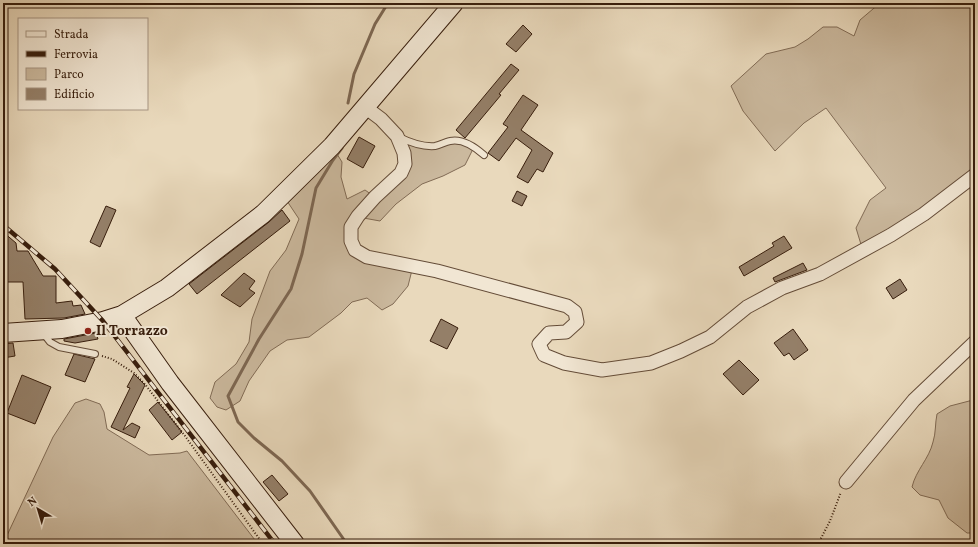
<svg xmlns="http://www.w3.org/2000/svg" width="978" height="547" viewBox="0 0 978 547" font-family="Vollkorn,serif">
  <rect width="100%" height="100%" fill="#e9d9bc"/>
  <filter id="stains"><feTurbulence type="fractalNoise" baseFrequency=".005" numOctaves="4"/><feColorMatrix values="0 0 0 0 .2 0 0 0 0 .09 0 0 0 0 .02 0 0 0 .5 -.17"/></filter>
  <radialGradient id="worn" r=".72"><stop offset=".6" stop-color="#630" stop-opacity="0"/><stop offset="1" stop-color="#630" stop-opacity=".3"/></radialGradient>
  <path fill="#cbb99e" stroke="#816b55" d="M 880,3 L 975,3 L 975,175 L 863,251 L 856,228 L 870,200 L 886,188 L 826,108 L 804,123 L 775,151 L 743,111 L 731,86 L 766,54 L 795,47 L 808,39 L 823,27 L 837,27 L 854,36 L 860,20 Z
    M 397,136 L 422,145 L 452,141 L 474,147 L 465,165 L 443,176 L 422,184 L 396,204 L 380,221 L 358,217 L 355,250 L 413,266 L 408,286 L 393,304 L 382,310 L 367,298 L 352,302 L 341,313 L 309,337 L 287,340 L 270,351 L 249,381 L 240,401 L 226,410 L 217,407 L 210,398 L 215,382 L 236,364 L 249,342 L 252,319 L 270,271 L 286,250 L 299,219 L 283,195 L 332,146 L 342,162 L 341,177 L 347,199 L 365,190 L 375,197 L 401,173 Z
    M 86,399 L 100,404 L 104,412 L 107,429 L 149,455 L 180,453 L 187,451 L 258,544 L 3,544 L 53,437 L 75,403 Z
    M 973,400 L 975,400 L 975,533 L 967,533 L 948,518 L 939,500 L 920,495 L 912,487 C 916,470 929,459 933,442 C 936,433 935,423 937,414 L 950,406 Z"/>
  <g fill="none" stroke-linecap="round" stroke-linejoin="round">
    <path stroke="#7d6752" stroke-width="3" d="M 348,103 L 354,74 L 375,24 L 388,3
      M 342,148 L 333,160 L 316,188 L 302,254 L 291,289 L 259,339 L 228,396 L 238,422 L 254,438 L 282,461 L 310,491 L 347,544"/>
  </g>
  <path fill="#947f68" stroke="#371d0c" d="M 523,25 L 532,34 L 516,52 L 506,44 Z
    M 511,64 L 519,70 L 499,94 L 501,95 L 465,138 L 456,130 Z
    M 523,95 L 538,105 L 521,130 L 553,153 L 543,172 L 537,169 L 528,183 L 517,177 L 532,150 L 516,138 L 499,161 L 488,153 L 508,127 L 503,124 Z
    M 359,137 L 375,146 L 363,168 L 347,159 Z
    M 517,191 L 527,196 L 522,206 L 512,201 Z
    M 106,206 L 116,210 L 100,247 L 90,242 Z
    M 282,210 L 290,221 L 197,294 L 189,284 L 269,222 Z
    M 3,232 L 16,243 L 17,251 L 28,251 L 43,276 L 56,276 L 56,303 L 72,301 L 73,306 L 81,305 L 85,314 L 64,318 L 25,319 L 23,282 L 3,282 Z
    M 784,236 L 792,248 L 744,276 L 739,267 L 774,246 L 772,243 Z
    M 803,263 L 807,270 L 775,282 L 773,278 Z
    M 244,273 L 255,281 L 249,289 L 255,293 L 240,307 L 221,295 Z
    M 900,279 L 907,290 L 893,299 L 886,288 Z
    M 441,319 L 458,328 L 447,349 L 430,341 Z
    M 793,329 L 808,350 L 794,360 L 789,353 L 784,356 L 774,343 Z
    M 96,333 L 98,339 L 75,343 L 64,341 L 64,339 Z
    M 13,343 L 15,356 L 3,358 L 3,344 Z
    M 74,354 L 95,359 L 85,382 L 65,375 Z
    M 739,360 L 759,380 L 743,395 L 723,374 Z
    M 134,374 L 145,385 L 123,430 L 132,423 L 140,427 L 135,438 L 111,427 L 130,388 L 127,387 Z
    M 22,375 L 51,387 L 35,424 L 7,413 Z
    M 158,402 L 182,432 L 172,440 L 149,410 Z
    M 272,475 L 288,494 L 279,501 L 263,482 Z"/>
  <g fill="none" stroke-linecap="round" stroke-linejoin="round">
    <g stroke="#644c38" stroke-width="8">
      <path id="lane" d="M 399,137 C 409,142 423,147 435,146 C 440,145 445,142 450,141 C 463,138 475,147 484,155
        M 43,333 L 50,342 L 59,347 L 95,354"/>
    </g>
    <g stroke="#644c38" stroke-width="15">
      <path id="street" d="M 365,107 L 381,119 L 397,136 L 404,153 L 405,164 L 401,173 L 375,197 L 358,216 L 351,227 L 351,241 L 355,250 L 367,257 L 437,271 L 567,306 L 575,312 L 577,322 L 566,332 L 549,333 L 539,344 L 544,355 L 564,363 L 602,370 L 651,363 L 681,351 L 710,337 L 747,307 L 782,288 L 820,274 L 891,235 L 924,214 L 975,175
        M 846,482 L 914,400 L 975,342"/>
    </g>
    <g stroke="#371d0c" stroke-width="20">
      <path id="secondary" d="M 122,315 L 170,383 L 295,544
        M 3,333 L 62,329 L 103,321 L 122,315 L 167,288 L 263,214 L 332,146 L 454,3"/>
    </g>
    <path stroke="#371d0c" stroke-width="2" stroke-dasharray="1 2" stroke-linecap="butt" d="M 102,356 L 112,359 L 134,373 L 144,383 L 185,436 L 263,544
      M 818,544 L 830,521 L 841,492"/>
    <use href="#lane" stroke="#f1e6d3" stroke-width="6"/>
    <use href="#street" stroke="#f1e6d3" stroke-width="13"/>
    <use href="#secondary" stroke="#f1e6d3" stroke-width="18"/>
    <g stroke="#371d0c" stroke-width="4.5">
      <path id="rail" d="M 3,225 L 55,269 L 103,321 L 275,544"/>
    </g>
    <use href="#rail" stroke="#f1e6d3" stroke-width="3" stroke-dasharray="9" stroke-linecap="butt"/>
  </g>
  <circle fill="#8f2418" stroke="#f1e6d3" stroke-width="1.5" cx="88" cy="331" r="4"/>
  <g text-anchor="middle" dominant-baseline="central" stroke-width="4" stroke-linejoin="round" paint-order="stroke">
    <g font-size="14" font-weight="bold" fill="#371d0c" stroke="#f1e6d3" text-anchor="start">
      <text x="96" y="331">Il Torrazzo</text>
    </g>
  </g>
  <rect width="978" height="547" fill="none" stroke="#e9d9bc" stroke-width="16"/>
  <rect x="4" y="4" width="970" height="539" fill="none" stroke="#371d0c" stroke-width="2"/>
  <rect x="8" y="8" width="962" height="531" fill="none" stroke="#371d0c"/>
  <rect x="18" y="18" width="130" height="92" fill="#f1e6d3" stroke="#a79683"/>
  <rect x="26" y="31" width="20" height="6" fill="#f1e6d3" stroke="#a79683"/>
  <text x="54" y="38" font-size="12" fill="#371d0c">Strada</text>
  <rect x="26" y="51" width="20" height="6" fill="#371d0c" stroke="#a79683"/>
  <text x="54" y="58" font-size="12" fill="#371d0c">Ferrovia</text>
  <rect x="26" y="68" width="20" height="12" fill="#cbb99e" stroke="#a79683"/>
  <text x="54" y="78" font-size="12" fill="#371d0c">Parco</text>
  <rect x="26" y="88" width="20" height="12" fill="#947f68" stroke="#a79683"/>
  <text x="54" y="98" font-size="12" fill="#371d0c">Edificio</text>
  <g transform="translate(38 509) rotate(322)" stroke="#f1e6d3" stroke-width="3" paint-order="stroke">
  <path d="M0-3L7 15L0 10L-7 15Z" fill="#371d0c"/>
  <text y="-6" font-size="11" font-weight="bold" text-anchor="middle" fill="#371d0c">N</text>
  </g>
  <rect width="100%" height="100%" filter="url(#stains)"/>
  <rect width="100%" height="100%" fill="url(#worn)"/>
</svg>
